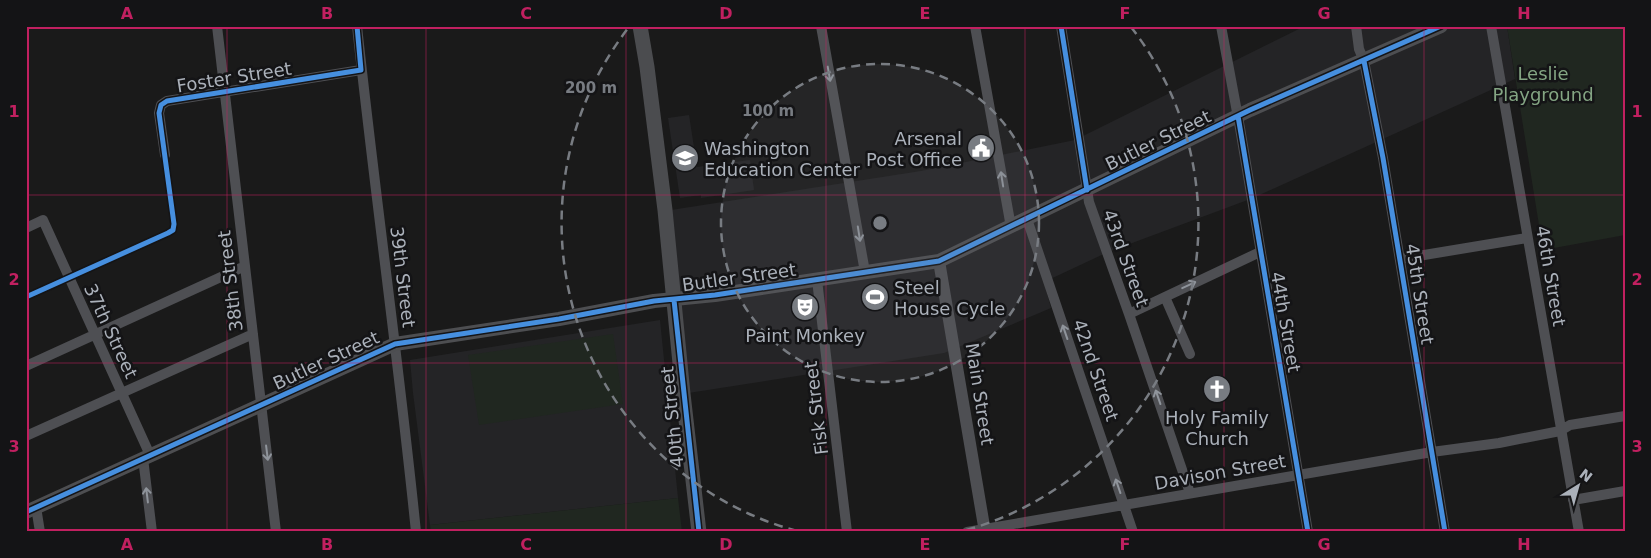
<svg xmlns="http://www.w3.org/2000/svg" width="1651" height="558" viewBox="0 0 1651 558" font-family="'DejaVu Sans',sans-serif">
  <rect width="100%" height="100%" fill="#1a1a1a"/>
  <path fill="#242426" d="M 1305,26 L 1507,26 L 1515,79 L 1253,198 L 1108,252 L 1044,282 L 1051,308 L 944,353 L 682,394 L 671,210 L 921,171 L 1075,140 Z
    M 689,115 L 697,167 L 750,160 L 754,190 L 701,198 L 701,195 L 680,198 L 668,118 Z
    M 660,320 L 678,498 L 430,525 L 413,393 L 410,360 Z"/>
  <path fill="#202720" d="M 1507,26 L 1625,26 L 1625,235 L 1543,250 Z
    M 613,334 L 623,404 L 479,425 L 468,355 Z
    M 678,498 L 682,532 L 431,532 L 430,525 Z"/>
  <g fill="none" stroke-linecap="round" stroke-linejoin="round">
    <path stroke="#4e4f53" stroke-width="10" d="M 217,26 L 276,532
      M 357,26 C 375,195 399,363 416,532
      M 821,26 L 865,272
      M 975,26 L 1011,227
      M 1061,26 L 1089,202 L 1129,314 L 1190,493
      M 1221,26 L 1240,128 L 1308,532
      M 1356,26 L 1359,49 L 1364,61 L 1383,158 L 1445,532
      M 1491,26 L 1579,532
      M 165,155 L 159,113 L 161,105 L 167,101 L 361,70
      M 1027,219 L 1133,532
      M 26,228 L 43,220 L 150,455
      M 1400,259 L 1527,238
      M 817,280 L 847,532
      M 1165,297 L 1190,354
      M 1129,314 L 1260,252
      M 26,366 L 245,266
      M 26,436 L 253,334
      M 143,458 L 152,532
      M 1573,500 L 1625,491
      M 36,507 L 40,532
      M 967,532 L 1432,452 L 1499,443 L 1560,431 L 1570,425 L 1625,416"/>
    <path stroke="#4e4f53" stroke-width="12" d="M 939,261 L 985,532"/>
    <path stroke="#4d4e51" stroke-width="14" d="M 26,512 L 395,344 L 559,319 L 654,301 L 715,295 L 939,261 L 1250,110 L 1441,26"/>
    <path stroke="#4b4c4f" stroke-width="15" d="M 640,26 L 647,67 L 665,210 L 683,394 L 699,532"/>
    <path stroke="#4e4f51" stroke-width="3" stroke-dasharray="6 5" stroke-linecap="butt" d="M 26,27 L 28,26"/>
    <g stroke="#141416" stroke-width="8">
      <path id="cycleway" d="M 1061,26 L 1087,190
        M 1364,61 L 1383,158 L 1445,532
        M 1238,116 L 1308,532
        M 26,297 L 168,233 L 173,230 L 174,224 L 159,113 L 161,105 L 167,101 L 361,70 L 357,26
        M 674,300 L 699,532
        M 26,512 L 395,344 L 559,319 L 654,301 L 715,295 L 939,261 L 1250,110 L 1441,26"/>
    </g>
    <use href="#cycleway" stroke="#468fdf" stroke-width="5"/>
  </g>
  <defs><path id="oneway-shaft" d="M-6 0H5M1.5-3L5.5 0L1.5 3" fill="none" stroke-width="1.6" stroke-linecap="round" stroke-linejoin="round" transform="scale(1.25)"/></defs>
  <g stroke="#8f949b">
    <use href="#oneway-shaft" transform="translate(829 74) rotate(80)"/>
    <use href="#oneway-shaft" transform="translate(1002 179) rotate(-99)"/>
    <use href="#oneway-shaft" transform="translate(859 234) rotate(81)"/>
    <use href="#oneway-shaft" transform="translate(1189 285) rotate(-25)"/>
    <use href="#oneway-shaft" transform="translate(1065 332) rotate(-109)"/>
    <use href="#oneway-shaft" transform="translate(1158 397) rotate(-109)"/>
    <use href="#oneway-shaft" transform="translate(267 453) rotate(83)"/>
    <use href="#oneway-shaft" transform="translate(1118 486) rotate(-109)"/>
    <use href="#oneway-shaft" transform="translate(147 495) rotate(-97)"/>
  </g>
  <path fill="none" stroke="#c12060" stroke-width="1" stroke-opacity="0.55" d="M 227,26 L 227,532M 426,26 L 426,532M 626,26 L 626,532M 826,26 L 826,532M 1025,26 L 1025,532M 1224,26 L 1224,532M 1424,26 L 1424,532M 26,195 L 1625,195M 26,363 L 1625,363"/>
  <circle cx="880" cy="223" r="159" fill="#787c82" fill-opacity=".12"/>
  <g fill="none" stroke="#787c82" stroke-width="2.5" stroke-dasharray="9 6">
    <circle cx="880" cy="223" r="159"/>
    <path d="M797 531A319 319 0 0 1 629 27M1131 27A319 319 0 0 1 963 531"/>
  </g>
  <defs>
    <g id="civic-disc" transform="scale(1.4375)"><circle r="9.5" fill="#787c82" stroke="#141416"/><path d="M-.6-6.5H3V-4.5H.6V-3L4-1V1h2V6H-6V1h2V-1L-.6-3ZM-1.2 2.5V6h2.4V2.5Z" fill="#fff"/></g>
    <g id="school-disc" transform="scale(1.4375)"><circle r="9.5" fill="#787c82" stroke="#141416"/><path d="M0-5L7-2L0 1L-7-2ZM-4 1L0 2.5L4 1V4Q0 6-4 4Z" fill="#fff"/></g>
    <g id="stadium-disc" transform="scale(1.4375)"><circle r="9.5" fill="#787c82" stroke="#141416"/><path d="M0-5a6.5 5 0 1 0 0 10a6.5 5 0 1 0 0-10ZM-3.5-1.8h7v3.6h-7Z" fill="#fff"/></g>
    <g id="theatre-disc" transform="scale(1.4375)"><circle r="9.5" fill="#787c82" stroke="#141416"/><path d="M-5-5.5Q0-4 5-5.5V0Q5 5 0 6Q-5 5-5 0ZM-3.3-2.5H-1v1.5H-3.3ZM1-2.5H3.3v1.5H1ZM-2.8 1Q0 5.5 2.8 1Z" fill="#fff"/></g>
    <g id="church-disc" transform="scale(1.4375)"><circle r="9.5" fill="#787c82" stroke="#141416"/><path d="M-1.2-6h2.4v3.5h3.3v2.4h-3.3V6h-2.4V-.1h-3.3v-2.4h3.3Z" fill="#fff"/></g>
  </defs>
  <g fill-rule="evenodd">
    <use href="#civic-disc" x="981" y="148"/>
    <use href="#school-disc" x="685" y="158"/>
    <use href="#stadium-disc" x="875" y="297"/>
    <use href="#theatre-disc" x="805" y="307"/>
    <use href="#church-disc" x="1217" y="389"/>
  </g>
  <g text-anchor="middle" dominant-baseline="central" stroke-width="5" stroke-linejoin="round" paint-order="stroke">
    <g font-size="18" fill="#84a583" stroke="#141416">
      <text x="1543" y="73">Leslie<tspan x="1543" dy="21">Playground</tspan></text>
    </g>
    <g font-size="18" fill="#abb1ba" stroke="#141416">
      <text transform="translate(234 77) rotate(-9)">Foster Street</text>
      <text transform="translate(1158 140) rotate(-26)">Butler Street</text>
      <text transform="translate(1126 258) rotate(70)">43rd Street</text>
      <text transform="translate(1551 276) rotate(80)">46th Street</text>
      <text transform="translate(403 277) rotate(83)">39th Street</text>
      <text transform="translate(739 277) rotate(-8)">Butler Street</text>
      <text transform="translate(230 281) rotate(-97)">38th Street</text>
      <text transform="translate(1420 294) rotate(81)">45th Street</text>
      <text transform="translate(1286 322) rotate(80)">44th Street</text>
      <text transform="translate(111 331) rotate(65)">37th Street</text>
      <text transform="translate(326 360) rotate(-25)">Butler Street</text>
      <text transform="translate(1096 370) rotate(71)">42nd Street</text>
      <text transform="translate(980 394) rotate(81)">Main Street</text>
      <text transform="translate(816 408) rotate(-97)">Fisk Street</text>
      <text transform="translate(672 417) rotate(-96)">40th Street</text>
      <text transform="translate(1220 472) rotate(-10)">Davison Street</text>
    </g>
    <g font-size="18" fill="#abb1ba" stroke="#141416" text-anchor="start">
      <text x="962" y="138" text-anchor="end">Arsenal<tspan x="962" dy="21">Post Office</tspan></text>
      <text x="704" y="148">Washington<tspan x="704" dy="21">Education Center</tspan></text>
      <text x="894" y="287">Steel<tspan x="894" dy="21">House Cycle</tspan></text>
      <text x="805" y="335" text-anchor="middle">Paint Monkey</text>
      <text x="1217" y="417" text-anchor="middle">Holy Family<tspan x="1217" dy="21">Church</tspan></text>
    </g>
  </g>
  <circle cx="880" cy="223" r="8" fill="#787c82" stroke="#141416" stroke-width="2.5"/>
  <g font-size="15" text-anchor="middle" font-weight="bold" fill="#787c82" stroke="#141416" stroke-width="5" stroke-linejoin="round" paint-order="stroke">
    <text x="591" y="93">200 m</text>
    <text x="768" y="116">100 m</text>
  </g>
  <rect width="1651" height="558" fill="none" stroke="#141416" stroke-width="55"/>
  <g transform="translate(1578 486) rotate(37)" stroke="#141416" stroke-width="4" paint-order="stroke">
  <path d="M0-4L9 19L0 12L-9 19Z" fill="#abb1ba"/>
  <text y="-8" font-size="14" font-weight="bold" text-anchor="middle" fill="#abb1ba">N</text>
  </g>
  <rect x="28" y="28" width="1596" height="502" fill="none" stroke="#c12060" stroke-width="2"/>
  <g font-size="16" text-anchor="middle" font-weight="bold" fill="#c12060">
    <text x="127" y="19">A</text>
    <text x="327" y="19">B</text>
    <text x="526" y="19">C</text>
    <text x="726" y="19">D</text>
    <text x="925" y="19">E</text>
    <text x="1125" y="19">F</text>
    <text x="1324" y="19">G</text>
    <text x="1524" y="19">H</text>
    <text x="14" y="117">1</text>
    <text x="1637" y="117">1</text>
    <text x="14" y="285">2</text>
    <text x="1637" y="285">2</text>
    <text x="14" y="452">3</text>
    <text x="1637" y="452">3</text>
    <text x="127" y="550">A</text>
    <text x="327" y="550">B</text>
    <text x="526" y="550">C</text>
    <text x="726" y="550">D</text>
    <text x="925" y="550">E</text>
    <text x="1125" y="550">F</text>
    <text x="1324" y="550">G</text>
    <text x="1524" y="550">H</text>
  </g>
</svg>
